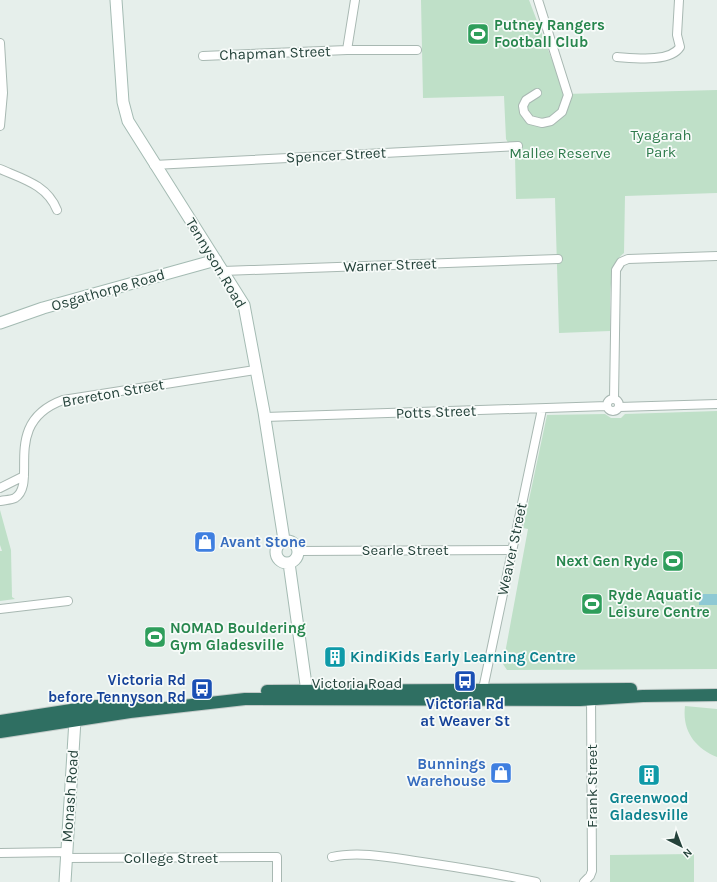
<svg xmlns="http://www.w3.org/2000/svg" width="717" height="882" viewBox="0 0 717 882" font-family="Karla,sans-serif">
  <rect width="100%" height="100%" fill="#e6efeb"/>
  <path fill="#bfe0c8" d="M 421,0 L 529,0 L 565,94 L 717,90 L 717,193 L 625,196 L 624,253 C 606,265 611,310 610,331 L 559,333 L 555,198 L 516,199 L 515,156 L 506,139 L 504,96 L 423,98 Z
    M 717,411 L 717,669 L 507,670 L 503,664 L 528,529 L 523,528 L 547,415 L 605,414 L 611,418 L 621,418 L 625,414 Z
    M 0,510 L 11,550 L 12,597 L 15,599 L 0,601 L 0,551 L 2,551 L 0,545 Z
    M 685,706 L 717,709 L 717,757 C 695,748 682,731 685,706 Z
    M 694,854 L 694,882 L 610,882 L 610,855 Z"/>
  <path fill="#8ec9d4" d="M 699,594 L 717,594 L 717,605 L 699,605 Z"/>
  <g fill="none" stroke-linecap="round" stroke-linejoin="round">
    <g stroke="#a8b8b2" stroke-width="10">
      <path id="street" d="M 0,43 L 3,93 L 0,126
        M 347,50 L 355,0
        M 203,56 L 347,50 L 417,50
        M 617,57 C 633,58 670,63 680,47 L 677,35 L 679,0
        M 537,93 L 526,100 L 523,106 L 524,112 L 530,120 L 542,123 L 551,121 L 562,112 L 568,95 L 538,0
        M 154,165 L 518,146
        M 0,169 C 23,179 47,185 57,210
        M 223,271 L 558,259
        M607 405a6 6 0 1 1 12 0a6 6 0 1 1-12 0Z
        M 614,399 L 616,270 L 621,262 L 628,259 L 717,256
        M 619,407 L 717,404
        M 265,417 L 607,406
        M 0,488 L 24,476
        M 0,501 C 5,500 11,500 15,498 C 39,483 0,423 63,400 L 255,370
        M 298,551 L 512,550
        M 0,609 L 68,601
        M 483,689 L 542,409
        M 0,853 L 67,852
        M 332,857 C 358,851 389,857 415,861 C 456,867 496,873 536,882
        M 66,858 L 277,857 L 277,882
        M 584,882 L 590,876 L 592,871 L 591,695"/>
    </g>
    <g stroke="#a4bbb3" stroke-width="13">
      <path id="secondary" d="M 116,0 L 123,102 L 128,121 L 244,305 L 264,412 L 284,540
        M 0,323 L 43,308 L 216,260
        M276 552a11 11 0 1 1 22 0a11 11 0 1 1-22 0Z
        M 289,563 L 308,699
        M 65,882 L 75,720 L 74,713"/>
    </g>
    <g stroke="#c2cac8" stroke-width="14">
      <path id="highway" d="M 267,691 L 631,689
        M 0,721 L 97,706 L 140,704
        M 0,732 L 130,712 L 245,699 L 580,700 L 643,696 L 717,695"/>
    </g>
    <use href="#street" stroke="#fff" stroke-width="8"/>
    <use href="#secondary" stroke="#fff" stroke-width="11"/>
    <use href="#highway" stroke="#2f6f62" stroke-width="12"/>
  </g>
  <defs>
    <g id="stadium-square" transform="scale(1.15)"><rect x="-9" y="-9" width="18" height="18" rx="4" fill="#2e9e5b" stroke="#f7fbf9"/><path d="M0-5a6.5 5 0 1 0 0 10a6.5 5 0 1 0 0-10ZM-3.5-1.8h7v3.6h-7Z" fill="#fff"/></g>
    <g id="shop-square" transform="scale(1.15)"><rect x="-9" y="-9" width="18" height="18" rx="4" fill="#3f7fe0" stroke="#f7fbf9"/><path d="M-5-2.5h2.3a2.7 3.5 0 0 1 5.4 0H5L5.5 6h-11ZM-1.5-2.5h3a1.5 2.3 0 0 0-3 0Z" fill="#fff"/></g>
    <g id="building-square" transform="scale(1.15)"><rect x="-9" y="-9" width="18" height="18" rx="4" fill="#0f9aa8" stroke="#f7fbf9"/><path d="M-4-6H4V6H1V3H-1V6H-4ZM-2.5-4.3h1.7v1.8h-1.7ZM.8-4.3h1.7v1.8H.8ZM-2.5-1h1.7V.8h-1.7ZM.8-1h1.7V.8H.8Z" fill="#fff"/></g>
    <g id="bus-square" transform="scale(1.15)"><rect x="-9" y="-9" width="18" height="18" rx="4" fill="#1a4fb4" stroke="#f7fbf9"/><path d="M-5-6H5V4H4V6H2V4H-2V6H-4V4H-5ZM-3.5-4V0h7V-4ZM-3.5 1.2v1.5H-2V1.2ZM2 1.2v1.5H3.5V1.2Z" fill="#fff"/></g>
  </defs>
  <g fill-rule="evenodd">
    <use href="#stadium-square" x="478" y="34"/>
    <use href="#shop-square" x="205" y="542"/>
    <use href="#stadium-square" x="673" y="561"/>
    <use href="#stadium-square" x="592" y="604"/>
    <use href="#stadium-square" x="155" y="637"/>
    <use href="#building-square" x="335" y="657"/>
    <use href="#bus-square" x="465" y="681"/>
    <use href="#bus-square" x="202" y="689"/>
    <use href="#shop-square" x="501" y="773"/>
    <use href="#building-square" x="649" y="775"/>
  </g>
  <g text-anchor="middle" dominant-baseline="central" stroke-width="3.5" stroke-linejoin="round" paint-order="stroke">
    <g font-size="15" font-weight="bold" fill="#27864d" stroke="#f7fbf9" text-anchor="start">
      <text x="494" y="25">Putney Rangers<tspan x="494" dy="17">Football Club</tspan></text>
      <text x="658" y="561" text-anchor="end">Next Gen Ryde</text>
      <text x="608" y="595">Ryde Aquatic<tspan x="608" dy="17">Leisure Centre</tspan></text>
      <text x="170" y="628">NOMAD Bouldering<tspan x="170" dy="17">Gym Gladesville</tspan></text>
    </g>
    <g font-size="15" fill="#24423a" stroke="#f7fbf9">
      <text transform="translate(275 53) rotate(-2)">Chapman Street</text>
      <text transform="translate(336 155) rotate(-3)">Spencer Street</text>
      <text transform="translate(216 263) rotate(59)">Tennyson Road</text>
      <text transform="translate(390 265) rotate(-2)">Warner Street</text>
      <text transform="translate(108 290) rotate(-16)">Osgathorpe Road</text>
      <text transform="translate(113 393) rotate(-10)">Brereton Street</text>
      <text transform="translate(436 412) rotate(-2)">Potts Street</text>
      <text transform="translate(512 549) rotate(-78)">Weaver Street</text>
      <text x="405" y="550">Searle Street</text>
      <text x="357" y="683">Victoria Road</text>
      <text transform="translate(592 786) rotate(-90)">Frank Street</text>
      <text transform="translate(70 796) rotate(-86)">Monash Road</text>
      <text x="171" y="858">College Street</text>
    </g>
    <g font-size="15" fill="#2d7a4b" stroke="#f7fbf9">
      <text x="661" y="135">Tyagarah<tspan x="661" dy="17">Park</tspan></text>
      <text x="560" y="153">Mallee Reserve</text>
    </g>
    <g font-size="15" font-weight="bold" fill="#366cbe" stroke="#f7fbf9" text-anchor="start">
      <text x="220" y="542">Avant Stone</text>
      <text x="486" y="764" text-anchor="end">Bunnings<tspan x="486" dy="17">Warehouse</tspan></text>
    </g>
    <g font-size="15" font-weight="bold" fill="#0d838f" stroke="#f7fbf9" text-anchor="start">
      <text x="350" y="657">KindiKids Early Learning Centre</text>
      <text x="649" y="798" text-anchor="middle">Greenwood<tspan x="649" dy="17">Gladesville</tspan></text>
    </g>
    <g font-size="15" font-weight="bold" fill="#164399" stroke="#f7fbf9" text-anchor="end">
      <text x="186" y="680">Victoria Rd<tspan x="186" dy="17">before Tennyson Rd</tspan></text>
      <text x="465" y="704" text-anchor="middle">Victoria Rd<tspan x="465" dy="17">at Weaver St</tspan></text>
    </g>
  </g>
  <g transform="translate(681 846) rotate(138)" stroke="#f7fbf9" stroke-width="3" paint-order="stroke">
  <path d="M0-3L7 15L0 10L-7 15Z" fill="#24423a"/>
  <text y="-6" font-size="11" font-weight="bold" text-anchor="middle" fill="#24423a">N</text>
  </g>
</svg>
